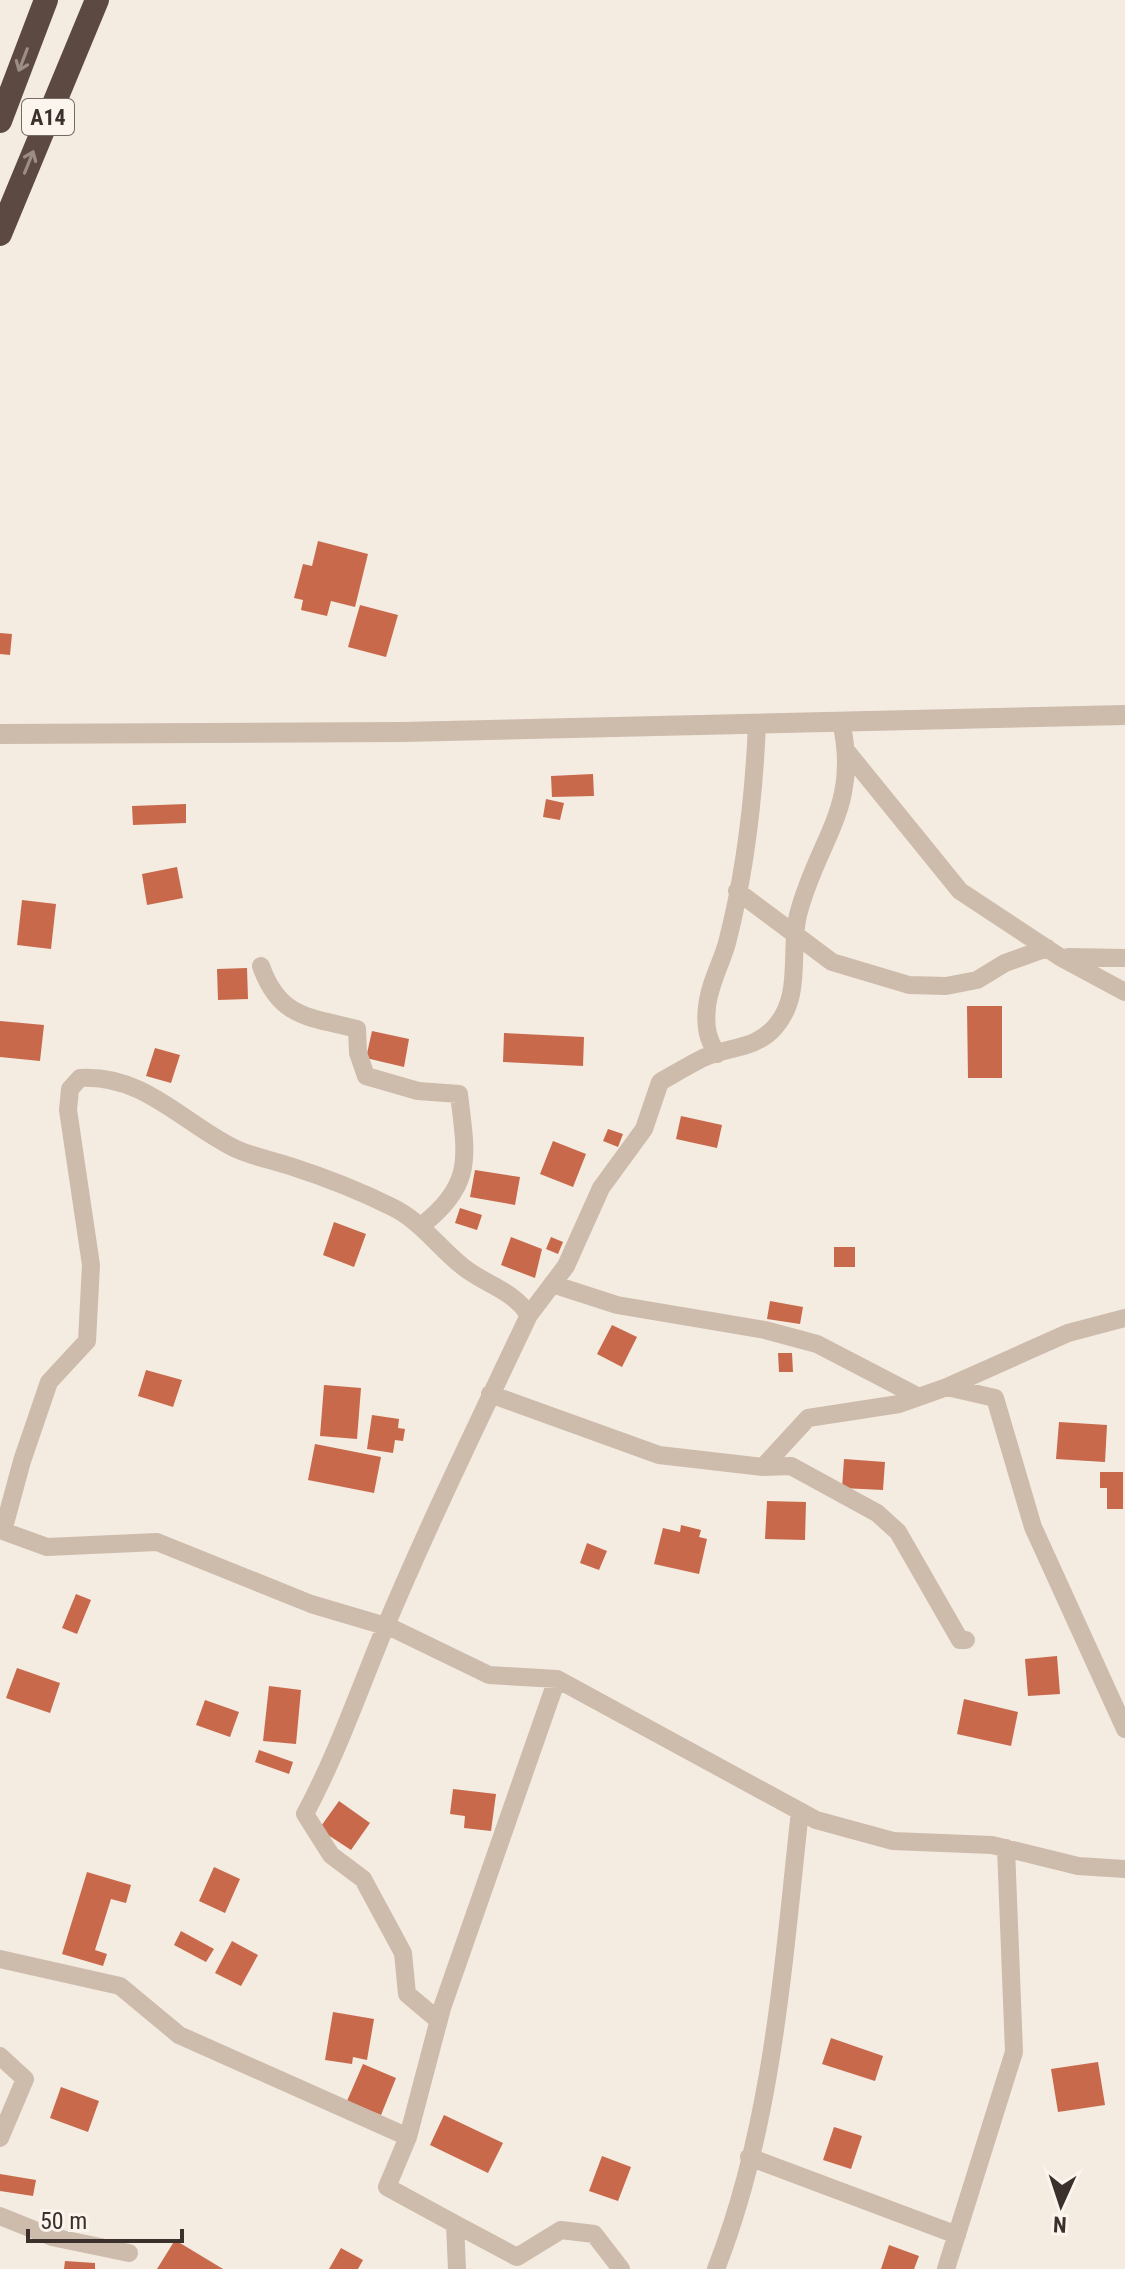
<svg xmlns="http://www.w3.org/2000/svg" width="1125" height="2269" viewBox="0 0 1125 2269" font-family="'Roboto Condensed',sans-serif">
  <rect width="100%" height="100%" fill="#f4ebe1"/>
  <path fill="#c8694b" d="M 318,541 L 368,554 L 355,607 L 331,601 L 327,616 L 301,610 L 303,600 L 294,598 L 303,564 L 312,566 Z
    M 360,605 L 398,615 L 386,657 L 348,647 Z
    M 0,633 L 12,634 L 10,655 L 0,654 Z
    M 593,774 L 594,796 L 552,797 L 551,776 Z
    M 546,799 L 564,803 L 560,820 L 543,817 Z
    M 186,804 L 186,823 L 133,825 L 132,806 Z
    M 177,867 L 183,898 L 147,905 L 142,874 Z
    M 22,900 L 56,904 L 51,949 L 17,945 Z
    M 247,968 L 248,999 L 218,1000 L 217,969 Z
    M 967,1006 L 1002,1006 L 1002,1078 L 968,1078 Z
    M 0,1021 L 44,1025 L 40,1061 L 0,1057 Z
    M 372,1031 L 409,1039 L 404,1067 L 366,1058 Z
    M 504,1033 L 584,1037 L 583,1066 L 503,1062 Z
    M 155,1048 L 180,1055 L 171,1083 L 146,1076 Z
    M 681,1116 L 722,1125 L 717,1148 L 676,1139 Z
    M 608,1129 L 623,1134 L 618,1147 L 603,1141 Z
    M 553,1141 L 586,1154 L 573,1187 L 540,1174 Z
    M 475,1170 L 520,1177 L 515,1205 L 470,1197 Z
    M 460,1208 L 482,1215 L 477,1230 L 455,1223 Z
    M 334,1222 L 366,1234 L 354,1267 L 323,1255 Z
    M 511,1237 L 542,1249 L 535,1278 L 501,1265 Z
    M 551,1237 L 563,1242 L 558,1254 L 546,1249 Z
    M 834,1247 L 855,1247 L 855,1267 L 834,1267 Z
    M 770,1301 L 803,1307 L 800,1324 L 767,1319 Z
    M 612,1325 L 637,1337 L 622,1367 L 597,1354 Z
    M 778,1353 L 792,1353 L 793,1372 L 779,1372 Z
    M 146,1370 L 182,1380 L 173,1407 L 138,1396 Z
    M 324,1385 L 361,1388 L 357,1439 L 320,1436 Z
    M 372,1415 L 399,1419 L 398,1428 L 405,1429 L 403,1441 L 395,1440 L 393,1453 L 367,1449 Z
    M 1059,1422 L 1107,1425 L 1105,1462 L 1056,1459 Z
    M 315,1444 L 381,1457 L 374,1493 L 308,1480 Z
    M 844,1459 L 885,1462 L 883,1490 L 842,1488 Z
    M 1100,1472 L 1123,1472 L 1123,1509 L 1107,1509 L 1107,1488 L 1100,1488 Z
    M 767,1501 L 806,1502 L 805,1540 L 765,1539 Z
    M 681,1525 L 701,1530 L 699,1537 L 707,1539 L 699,1574 L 654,1564 L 663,1528 L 680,1532 Z
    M 587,1543 L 607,1551 L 599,1570 L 580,1563 Z
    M 76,1594 L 91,1600 L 77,1634 L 62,1628 Z
    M 1057,1656 L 1060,1694 L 1028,1696 L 1025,1659 Z
    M 17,1668 L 60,1683 L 50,1713 L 6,1698 Z
    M 269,1686 L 301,1690 L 296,1744 L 263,1741 Z
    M 964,1699 L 1018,1712 L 1011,1746 L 957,1734 Z
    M 205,1700 L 239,1712 L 230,1737 L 196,1725 Z
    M 259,1750 L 293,1762 L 289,1774 L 255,1762 Z
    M 453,1789 L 496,1794 L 491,1831 L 464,1828 L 465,1816 L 450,1814 Z
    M 339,1801 L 370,1823 L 351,1850 L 319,1829 Z
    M 214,1867 L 240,1879 L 225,1913 L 199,1901 Z
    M 87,1872 L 131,1885 L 126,1903 L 111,1899 L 95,1950 L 107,1954 L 103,1966 L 62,1954 Z
    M 181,1931 L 214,1949 L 206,1962 L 174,1945 Z
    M 232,1941 L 258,1955 L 241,1986 L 215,1973 Z
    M 333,2012 L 374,2019 L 367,2060 L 353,2057 L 352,2064 L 325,2060 Z
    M 831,2038 L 883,2056 L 875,2081 L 822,2064 Z
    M 1098,2062 L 1105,2105 L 1058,2112 L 1051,2069 Z
    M 363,2064 L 396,2078 L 381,2115 L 347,2101 Z
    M 61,2087 L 99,2101 L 88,2132 L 50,2118 Z
    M 444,2115 L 503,2143 L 488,2173 L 430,2145 Z
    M 834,2127 L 862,2136 L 851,2169 L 823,2160 Z
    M 602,2156 L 631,2167 L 618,2201 L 589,2191 Z
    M 0,2174 L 36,2180 L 33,2196 L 0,2191 Z
    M 175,2240 L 223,2269 L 157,2269 Z
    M 889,2245 L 919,2256 L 914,2269 L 881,2269 Z
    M 341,2248 L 363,2260 L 358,2269 L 329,2269 Z
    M 65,2261 L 95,2263 L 95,2269 L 64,2269 Z"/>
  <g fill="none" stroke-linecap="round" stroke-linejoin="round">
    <path stroke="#cdbbac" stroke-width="18" d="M 848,753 L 960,891 L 1060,957 L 1125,992
      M 737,891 L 832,962 L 909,985 L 946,986 L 977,980 L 1005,963 L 1047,948
      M 1068,957 L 1125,958
      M 261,966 C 279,1018 309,1017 357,1029 L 358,1053 L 366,1076 L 418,1091 L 459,1094 C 466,1155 475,1184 422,1225
      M 717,1054 C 707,1038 705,1026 707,1007 C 709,985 721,964 727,943 C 745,873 754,796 757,724
      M 552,1284 L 617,1305 L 765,1330 L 817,1344 L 919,1397
      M 529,1315 L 566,1266 L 601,1188 L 644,1129 L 660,1082 C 674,1074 689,1065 703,1058 C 729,1046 755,1050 775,1027 C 803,995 789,953 798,915 C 817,840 861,807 841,722
      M 947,1387 L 1068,1333 L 1125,1318
      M 490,1394 L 659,1455 L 763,1467 L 808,1418 L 899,1404 L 947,1387 L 995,1398 L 1033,1527 L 1125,1729
      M 763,1467 L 791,1466 L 877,1513 L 898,1532 L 960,1640 L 966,1640
      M 0,1530 L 47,1547 L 157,1542 L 311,1604 L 392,1628 L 489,1675 L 557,1679 L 816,1820 L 893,1841 L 992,1845 L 1078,1866 L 1125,1869
      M 3,1531 L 22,1461 L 49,1382 L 87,1341 L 91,1265 L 68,1110 L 70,1089 L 80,1078 C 142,1074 181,1121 232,1147 C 249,1156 272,1160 290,1166 C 324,1177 360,1191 392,1207 C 421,1221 437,1246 462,1266 C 485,1285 512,1289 529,1315 C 479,1421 427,1527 382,1635 C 357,1696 336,1756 305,1814 L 331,1855 L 363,1879 L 403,1953 L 407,1994 L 438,2020
      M 0,1959 L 120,1986 L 179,2035 L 408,2137 L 387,2187 L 455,2224 L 457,2269
      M 0,2056 L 25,2079 L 0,2138
      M 408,2137 L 442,2008 L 557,1679
      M 749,2157 L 957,2235
      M 0,2216 L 52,2237 L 129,2253
      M 455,2224 L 517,2257 L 561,2230 L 594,2234 L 621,2269
      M 716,2269 C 773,2124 783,1965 800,1811
      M 946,2269 L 1014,2052 L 1006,1848"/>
    <path stroke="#cdbbac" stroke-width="20" d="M 0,734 L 402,732 L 1125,715"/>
    <path stroke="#5c4a42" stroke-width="24" d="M 0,121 L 46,0
      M 0,234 L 97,0"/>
  </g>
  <defs><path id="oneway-shaft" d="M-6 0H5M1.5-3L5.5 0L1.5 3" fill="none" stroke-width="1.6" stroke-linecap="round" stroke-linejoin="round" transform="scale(2)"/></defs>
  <g stroke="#9c8e87">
    <use href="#oneway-shaft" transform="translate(23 60) rotate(111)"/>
    <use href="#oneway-shaft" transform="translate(29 162) rotate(-68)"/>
  </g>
  <g text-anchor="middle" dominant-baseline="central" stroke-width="7" stroke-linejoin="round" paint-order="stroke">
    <rect fill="#fbf5ee" stroke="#756b66" stroke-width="2" x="22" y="99" width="52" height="36" rx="6"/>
    <g font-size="22" font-weight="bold" fill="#3b302b">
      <text x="48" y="117">A14</text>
    </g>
  </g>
  <g transform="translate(1061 2205) rotate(183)" stroke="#fbf5ee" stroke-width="6" paint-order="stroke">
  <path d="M0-6L14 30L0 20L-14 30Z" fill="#3b302b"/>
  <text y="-12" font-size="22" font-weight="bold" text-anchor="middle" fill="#3b302b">N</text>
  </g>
  <path d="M28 2229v12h154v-12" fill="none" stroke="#3b302b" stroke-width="4"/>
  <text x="40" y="2229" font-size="24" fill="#3b302b" stroke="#fbf5ee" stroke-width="6" paint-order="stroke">50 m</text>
</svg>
